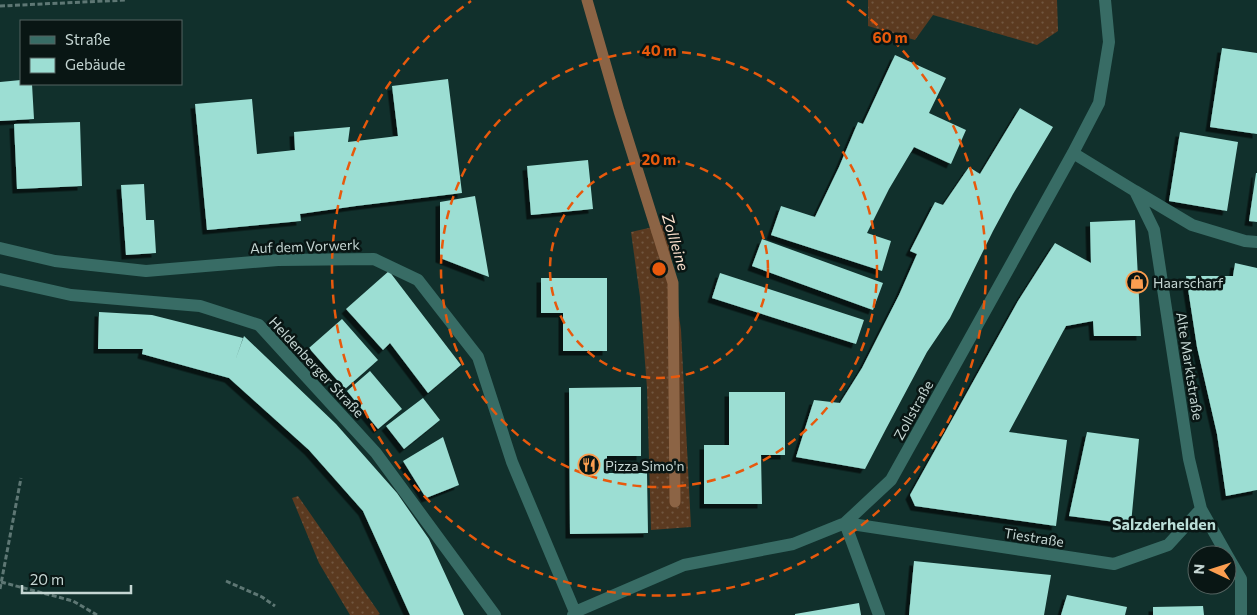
<svg xmlns="http://www.w3.org/2000/svg" width="1257" height="615" viewBox="0 0 1257 615" font-family="Commissioner,sans-serif">
  <defs>
    <pattern id="grass-dots" width="8" height="8" patternUnits="userSpaceOnUse" patternTransform="scale(1.25)"><rect width="8" height="8" fill="#5b3a20"/><path d="M2 2h.1M6 6h.1" fill="none" stroke="#715640" stroke-width="1.8" stroke-linecap="round"/></pattern>
    <filter id="shadow"><feDropShadow dx="-4.5" dy="4.5" stdDeviation="0" flood-color="#0009"/></filter>
  </defs>
  <rect width="100%" height="100%" fill="#11302c"/>
  <path fill="url(#grass-dots)" d="M 868,0 L 1057,0 L 1058,31 L 1037,45 L 933,15 L 915,40 L 868,26 Z
    M 666,224 L 681,330 L 691,527 L 651,530 L 647,388 L 640,297 L 631,232 Z
    M 298,496 L 380,614 L 378,615 L 350,615 L 319,563 L 292,498 Z"/>
  <g fill="none" stroke-linecap="round" stroke-linejoin="round">
    <path stroke="#8c6445" stroke-width="11" d="M 587,0 L 619,111 L 673,283 L 675,502"/>
  </g>
  <path fill="#9cded3" filter="url(#shadow)" d="M 1222,48 L 1257,53 L 1257,134 L 1210,127 Z
    M 895,55 L 946,78 L 929,113 L 966,130 L 951,164 L 914,147 L 889,189 L 867,233 L 891,241 L 882,271 L 771,235 L 781,206 L 815,217 L 839,167 L 858,122 L 863,124 Z
    M 448,79 L 462,193 L 356,206 L 300,214 L 301,221 L 207,230 L 195,104 L 252,99 L 257,154 L 295,150 L 294,132 L 350,127 L 348,142 L 398,136 L 392,86 Z
    M 21,80 L 21,84 L 32,84 L 34,119 L 0,121 L 0,82 Z
    M 1020,108 L 1053,127 L 1013,194 L 993,231 L 950,318 L 927,352 L 887,427 L 865,469 L 796,457 L 814,400 L 840,403 L 862,368 L 899,295 L 917,254 L 910,251 L 935,202 L 943,205 L 969,167 L 980,174 Z
    M 80,122 L 82,186 L 17,189 L 14,124 Z
    M 1180,132 L 1238,142 L 1227,211 L 1169,201 Z
    M 588,160 L 593,209 L 531,215 L 527,166 Z
    M 1256,173 L 1257,173 L 1257,222 L 1249,221 Z
    M 144,184 L 146,220 L 154,220 L 156,253 L 126,255 L 121,185 Z
    M 475,196 L 489,277 L 440,258 L 440,202 Z
    M 1135,220 L 1141,336 L 1094,336 L 1093,321 L 1066,326 L 1009,432 L 1067,440 L 1056,526 L 915,506 L 910,495 L 1018,301 L 1055,243 L 1091,263 L 1090,222 Z
    M 762,239 L 883,283 L 873,310 L 752,266 Z
    M 1235,263 L 1257,268 L 1257,490 L 1226,496 L 1217,434 L 1197,347 L 1186,276 L 1233,276 Z
    M 389,271 L 461,365 L 428,393 L 390,343 L 383,350 L 346,309 Z
    M 720,273 L 864,320 L 856,344 L 712,298 Z
    M 541,278 L 607,278 L 607,351 L 563,351 L 563,313 L 541,313 Z
    M 99,312 L 152,315 L 243,338 L 235,361 L 244,336 L 336,424 L 397,493 L 429,539 L 464,615 L 410,615 L 363,511 L 309,450 L 229,378 L 142,354 L 143,349 L 98,349 Z
    M 342,319 L 378,360 L 345,389 L 309,348 Z
    M 370,371 L 402,409 L 378,429 L 347,391 Z
    M 641,387 L 641,456 L 607,456 L 607,473 L 647,473 L 648,533 L 570,534 L 569,388 Z
    M 729,392 L 785,392 L 785,455 L 761,455 L 762,504 L 704,504 L 704,445 L 729,445 Z
    M 423,398 L 440,420 L 404,449 L 386,426 Z
    M 1087,432 L 1139,439 L 1131,524 L 1069,516 Z
    M 443,437 L 459,485 L 426,498 L 403,461 Z
    M 914,561 L 1051,575 L 1044,615 L 909,615 Z
    M 1067,595 L 1127,607 L 1125,615 L 1061,615 Z
    M 859,603 L 861,615 L 795,615 L 795,614 Z
    M 1203,606 L 1204,615 L 1153,615 L 1153,607 Z"/>
  <g fill="none" stroke-linecap="round" stroke-linejoin="round">
    <path stroke="#5e7774" stroke-width="3" stroke-dasharray="5 2.5" stroke-linecap="butt" d="M 0,6 L 126,0
      M 226,581 L 262,597 L 275,606
      M 1,582 L 73,601 L 97,615
      M 0,589 L 21,478"/>
    <path stroke="#386c65" stroke-width="12" d="M 1073,153 L 1135,191 L 1154,230 L 1189,459 L 1201,509 L 1227,555
      M 1135,191 L 1192,225 L 1245,241 L 1257,242
      M 0,248 L 55,261 L 146,271 L 278,260 L 374,259 L 418,280 L 478,357 L 512,462 L 575,612
      M 0,279 L 71,295 L 200,306 L 259,325 L 376,453 L 495,615
      M 1227,555 L 1241,579 L 1241,615
      M 573,615 L 575,612 L 684,565 L 793,544 L 845,523 L 891,480 L 1073,153 L 1099,103 L 1109,42 L 1105,0
      M 879,615 L 845,523 L 1114,564 L 1168,545 L 1201,509"/>
  </g>
  <g fill="none" stroke="#e8590c" stroke-width="2.5" stroke-dasharray="9 6">
    <circle cx="659" cy="269" r="109"/>
    <circle cx="659" cy="269" r="218"/>
    <path d="M847 1A327 327 0 1 1 471 1"/>
  </g>
  <defs>
    <g id="shop-ring" transform="scale(1.125)"><circle r="9.5" fill="#091614" stroke="#fb9e50" stroke-width="1.5"/><path d="M-5-2.5h2.3a2.7 3.5 0 0 1 5.4 0H5L5.5 6h-11ZM-1.5-2.5h3a1.5 2.3 0 0 0-3 0Z" fill="#fb9e50"/></g>
    <g id="restaurant-ring" transform="scale(1.125)"><circle r="9.5" fill="#091614" stroke="#fb9e50" stroke-width="1.5"/><path d="M-5-6h1v4h1v-4h1v4h1v-4h1v5L-1.5 .5V6h-2V.5L-5-1ZM5-6V6H3V1.5H1.5Q1.5-4 5-6Z" fill="#fb9e50"/></g>
  </defs>
  <g fill-rule="evenodd">
    <use href="#shop-ring" x="1137" y="282"/>
    <use href="#restaurant-ring" x="589" y="465"/>
  </g>
  <g text-anchor="middle" dominant-baseline="central" stroke-width="5" stroke-linejoin="round" paint-order="stroke">
    <g font-size="14" fill="#c5d6d3" stroke="#091614">
      <text transform="translate(305 246) rotate(-2)">Auf dem Vorwerk</text>
      <text transform="translate(1190 366) rotate(81)">Alte Marktstraße</text>
      <text transform="translate(317 367) rotate(47)">Heldenberger Straße</text>
      <text transform="translate(913 410) rotate(-61)">Zollstraße</text>
      <text transform="translate(1034 537) rotate(9)">Tiestraße</text>
    </g>
    <g font-size="14" fill="#c5d6d3" stroke="#091614" text-anchor="start">
      <text x="1153" y="282">Haarscharf</text>
      <text x="605" y="465">Pizza Simo'n</text>
    </g>
    <g font-size="15" font-style="italic" fill="#f9decb" stroke="#091614">
      <text transform="translate(676 242) rotate(73)">Zollleine</text>
    </g>
    <g font-size="16" font-weight="bold" fill="#baddd7" stroke="#091614">
      <text x="1164" y="523">Salzderhelden</text>
    </g>
  </g>
  <circle cx="659" cy="269" r="8" fill="#e8590c" stroke="#091614" stroke-width="2.5"/>
  <g font-size="15" text-anchor="middle" font-weight="bold" fill="#e8590c" stroke="#091614" stroke-width="5" stroke-linejoin="round" paint-order="stroke">
    <text x="890" y="43">60 m</text>
    <text x="659" y="56">40 m</text>
    <text x="659" y="165">20 m</text>
  </g>
  <rect x="20" y="20" width="162" height="65" fill="#091614" stroke="#546360"/>
  <rect x="30" y="36" width="25" height="8" fill="#386c65" stroke="#546360"/>
  <text x="65" y="45" font-size="15" fill="#c5d6d3">Straße</text>
  <rect x="30" y="58" width="25" height="15" fill="#9cded3" stroke="#546360"/>
  <text x="65" y="70" font-size="15" fill="#c5d6d3">Gebäude</text>
  <g transform="translate(1212 570) rotate(274)"><circle r="24" fill="#091614" stroke="#546360"/>
  <path d="M0-4L9 19L0 12L-9 19Z" fill="#fb9e50"/>
  <text y="-8" font-size="14" font-weight="bold" text-anchor="middle" fill="#c5d6d3">N</text>
  </g>
  <path d="M22 585v8h109v-8" fill="none" stroke="#c5d6d3" stroke-width="2.5"/>
  <text x="30" y="585" font-size="15" fill="#c5d6d3" stroke="#091614" stroke-width="4" paint-order="stroke">20 m</text>
</svg>
